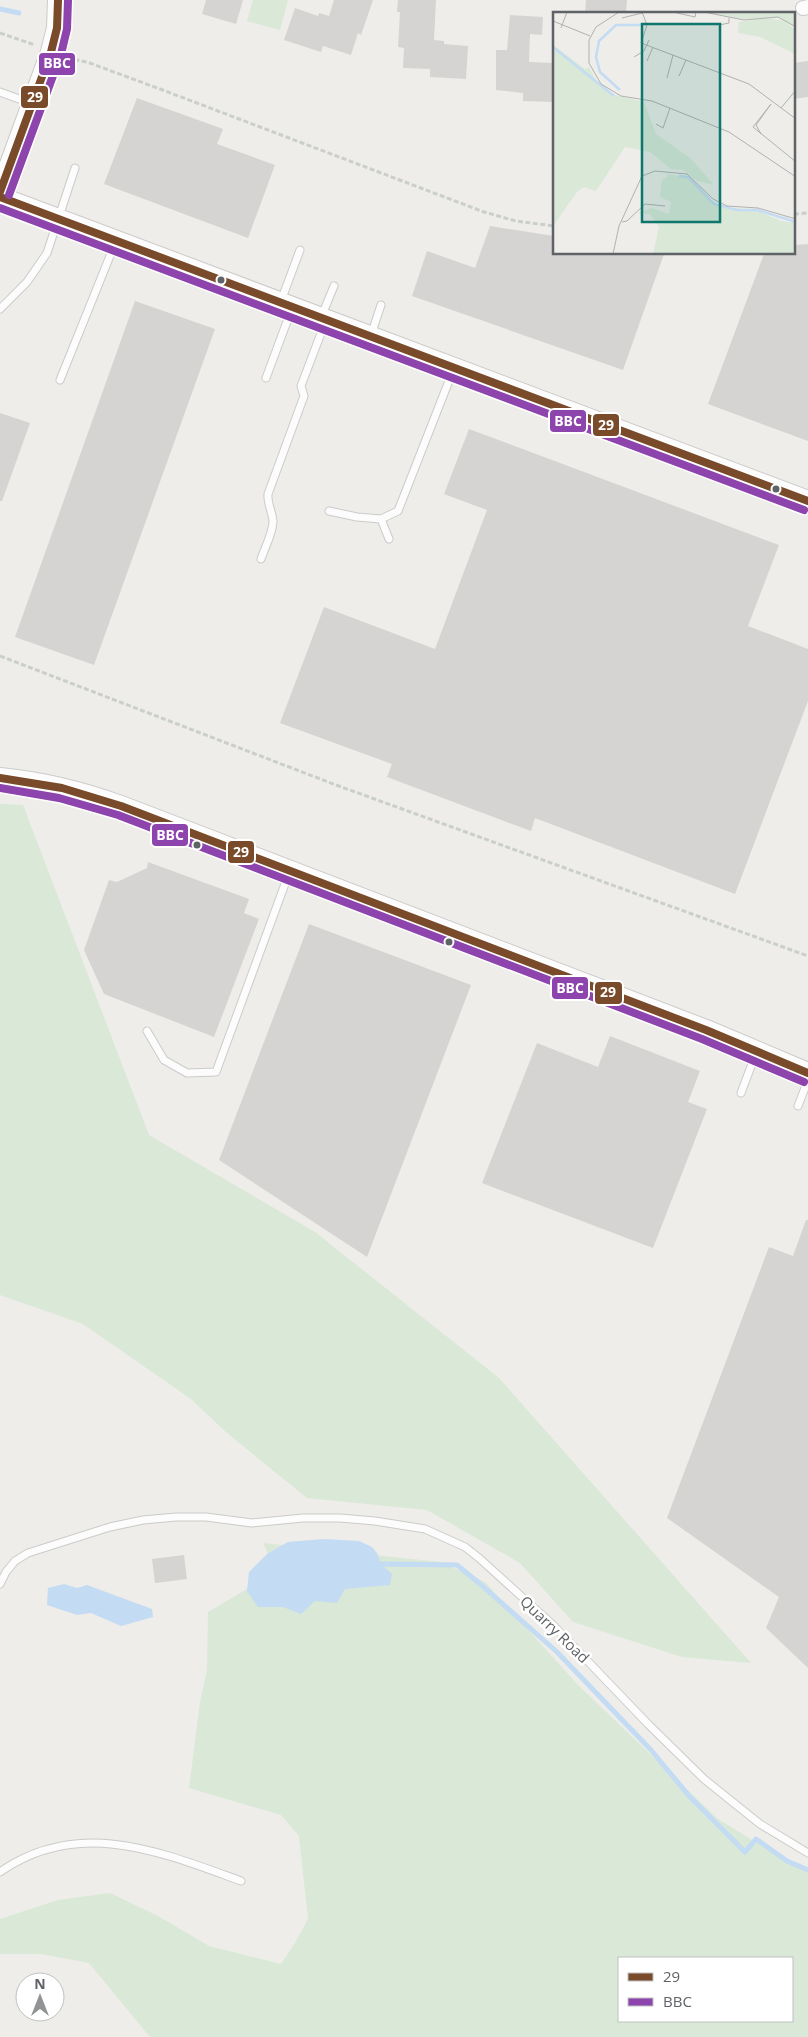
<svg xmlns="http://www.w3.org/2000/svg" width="808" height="2037" viewBox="0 0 808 2037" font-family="'Open Sans',sans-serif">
  <rect width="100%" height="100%" fill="#eeede9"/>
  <path fill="#d9e8d7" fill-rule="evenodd" d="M 253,0 L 288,0 L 280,30 L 247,21 Z
    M 0,804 L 23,805 L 149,1135 L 315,1232 L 499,1378 L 751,1663 L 682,1657 L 573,1622 L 520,1563 L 427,1510 L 307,1498 L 227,1433 L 191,1399 L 83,1324 L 0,1295 Z
    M 263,1543 L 440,1562 L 485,1582 L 577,1684 L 718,1819 L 791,1864 L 808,1871 L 808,2037 L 150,2037 L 89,1963 L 41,1954 L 0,1954 L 0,1919 L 58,1900 L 110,1893 L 158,1916 L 209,1946 L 281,1964 L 295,1943 L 308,1919 L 299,1836 L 281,1815 L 189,1788 L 200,1702 L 207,1670 L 208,1612 L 276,1572 ZM 619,1958 L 792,1958 L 792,2021 L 619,2021 Z"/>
  <path fill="#c3dbf3" d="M 324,1539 L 359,1541 L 372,1547 L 377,1553 L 381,1564 L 392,1574 L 390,1585 L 345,1589 L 337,1603 L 315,1601 L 301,1614 L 283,1607 L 258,1607 L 247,1591 L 249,1572 L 267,1554 L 288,1542 Z
    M 64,1584 L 77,1588 L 87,1585 L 152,1609 L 153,1617 L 121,1626 L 91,1613 L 77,1615 L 47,1605 L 48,1588 Z"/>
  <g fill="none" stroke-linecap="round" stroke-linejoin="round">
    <path stroke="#c3dbf3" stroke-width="5" d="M 0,9 L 19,13
      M 381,1564 L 457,1565 L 479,1583 L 557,1652 L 651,1750 L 690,1797 L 745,1852 L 756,1839 L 787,1861 L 808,1870"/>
  </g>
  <path fill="#d5d4d2" d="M 206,0 L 243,0 L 236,24 L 202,14 Z
    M 334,0 L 373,0 L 361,35 L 358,33 L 351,55 L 323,46 L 321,52 L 284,40 L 295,8 L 318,16 L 319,13 L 329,16 Z
    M 398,0 L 436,0 L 434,40 L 444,41 L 444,44 L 468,46 L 466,79 L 430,77 L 430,69 L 403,68 L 404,48 L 398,47 L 400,12 L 397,12 Z
    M 586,0 L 627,0 L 626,14 L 585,14 Z
    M 510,15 L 543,17 L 542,35 L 530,34 L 529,62 L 554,63 L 554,102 L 523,101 L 523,93 L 496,90 L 496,50 L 507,50 Z
    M 808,61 L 808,97 L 794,99 L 794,63 Z
    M 137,98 L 223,129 L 217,144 L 275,165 L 248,238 L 104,184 Z
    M 490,226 L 554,236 L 554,254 L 664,254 L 623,370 L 412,296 L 427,251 L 475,268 Z
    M 808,244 L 808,441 L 708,404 L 764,254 L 794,254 L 794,245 Z
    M 135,301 L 215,329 L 94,665 L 15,637 Z
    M 0,413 L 30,423 L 2,501 L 0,501 Z
    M 469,429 L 779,545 L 748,626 L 808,649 L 808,701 L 735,894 L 535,818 L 531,831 L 387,777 L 392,764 L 280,723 L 324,607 L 435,649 L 487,510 L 444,494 Z
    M 148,862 L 249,899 L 244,913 L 259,919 L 214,1037 L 104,994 L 84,950 L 109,880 L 117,882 L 147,868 Z
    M 309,924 L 471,985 L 367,1257 L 219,1160 Z
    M 610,1036 L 700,1071 L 688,1102 L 707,1109 L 653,1248 L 482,1183 L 537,1043 L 598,1067 Z
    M 806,1220 L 808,1220 L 808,1668 L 766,1628 L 779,1597 L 667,1518 L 769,1247 L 793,1256 Z
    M 184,1555 L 187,1579 L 155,1583 L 152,1559 Z"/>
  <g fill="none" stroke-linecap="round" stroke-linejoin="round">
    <g stroke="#cbcbca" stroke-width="9">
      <path id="lane" d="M 0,92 L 30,103
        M 281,301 L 300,250
        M 0,309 L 27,282 L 47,253 L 75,168
        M 322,315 L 334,286
        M 371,335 L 381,305
        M 266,378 L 292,308
        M 60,380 L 116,241
        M 329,511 L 357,517 L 381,519
        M 389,539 L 381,519 L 398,511 L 454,368
        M 261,559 C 265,547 273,533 273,521 C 272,511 267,503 268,494 L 304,396 L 301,386 L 326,320
        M 147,1031 L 164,1060 L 187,1073 L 216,1072 L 289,873
        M 741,1093 L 756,1053
        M 798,1106 L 808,1080
        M 0,1584 L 6,1572 L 15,1561 L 28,1553 L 110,1527 L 143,1520 L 176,1517 L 206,1517 L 252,1523 L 303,1518 L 340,1518 L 375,1521 L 425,1529 L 465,1547 L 479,1558 L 553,1625 L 648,1724 L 704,1779 L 760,1824 L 808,1853
        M 0,1872 C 79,1817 161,1852 241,1881"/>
    </g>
    <g stroke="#cbcbca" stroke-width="16">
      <path id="street" d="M 803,8 L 808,7"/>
    </g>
    <g stroke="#cbcbca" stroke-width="22">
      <path id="secondary" d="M 0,192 L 51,52 L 57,28 L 58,0
        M 0,197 L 808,501
        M 0,778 C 42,782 82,792 121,806 L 706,1030 L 808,1073"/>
    </g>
    <path stroke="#cacecc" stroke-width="3" stroke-dasharray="5 2.5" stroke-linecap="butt" d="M 0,33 L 35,45
      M 67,58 L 87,62 L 168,92 L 484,212 L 516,221 L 554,226
      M 794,214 L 808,213
      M 0,656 L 336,785 L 808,956"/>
    <use href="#lane" stroke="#fcfcfc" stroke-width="7"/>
    <use href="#street" stroke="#fcfcfc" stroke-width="14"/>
    <use href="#secondary" stroke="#fcfcfc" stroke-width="20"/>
    <g stroke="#fff" stroke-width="11">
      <path id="bus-1" d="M 0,192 L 51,52 L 57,28 L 58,0
        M 0,197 L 808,501
        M 0,778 L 62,788 L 121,806 L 706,1030 L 808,1073"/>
    </g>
    <g stroke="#fff" stroke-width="11">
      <path id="bus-2" d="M 9,195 L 61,54 L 67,29 L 68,0
        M 0,208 L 804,510
        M 0,788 L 59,798 L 118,815 L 702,1039 L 804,1082"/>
    </g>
    <use href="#bus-1" stroke="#7a4b2a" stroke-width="8"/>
    <use href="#bus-2" stroke="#8e44ad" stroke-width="8"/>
  </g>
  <g fill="#5f6266" stroke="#fff" stroke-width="2">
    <circle cx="221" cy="280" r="4.5"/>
    <circle cx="776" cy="489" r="4.5"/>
    <circle cx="197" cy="845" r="4.5"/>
    <circle cx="449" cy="942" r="4.5"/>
  </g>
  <g text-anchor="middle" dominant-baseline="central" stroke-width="5" stroke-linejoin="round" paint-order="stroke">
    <g font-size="15" fill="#5f6266" stroke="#fff">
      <text transform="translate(555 1629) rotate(44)">Quarry Road</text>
    </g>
  </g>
  <g transform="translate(553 12)">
    <rect width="242" height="242" fill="#eeede9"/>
    <path d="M 151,0 L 242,0 L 242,15 L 225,5 L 197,8 ZM 215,6 L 231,9 L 242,17 L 242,42 L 207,25 L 185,21 L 186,10 ZM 0,33 L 32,57 L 36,55 L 45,72 L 58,82 L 91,90 L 103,122 L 137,146 L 161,173 L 144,169 L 130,158 L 118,157 L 97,140 L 72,135 L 43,179 L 31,175 L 24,180 L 0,214 ZM 114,162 L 136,165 L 158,188 L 171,195 L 203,198 L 228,209 L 242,211 L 242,242 L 100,242 L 106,215 L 97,202 L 85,201 L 99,196 L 116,202 L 118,190 L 107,185 L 109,168 L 115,164 Z" fill="#d9e8d7"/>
    <path fill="none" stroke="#c3dbf3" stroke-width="2.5" d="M 0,35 L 61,84M 67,78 L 47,60 L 43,45 L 46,29 L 63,13 L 90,13M 126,164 L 135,165 L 161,192 L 184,198 L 204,198 L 243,210"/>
    <path fill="none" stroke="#b1b1b1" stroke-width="1" d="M 66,0 L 43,15 L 36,28 L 36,51 L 48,72 L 68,84 L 99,89 L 176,120 L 243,165M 120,0 L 142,5 L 143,0M 151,0 L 191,8 L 225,5 L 243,15M 69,6 L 89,1M 0,9 L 37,24M 166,13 L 176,11 L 176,6M 8,16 L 14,0M 88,31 L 94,13 L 89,0M 88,31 L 196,72 L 243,107M 81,45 L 91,39 L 96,28M 94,49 L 100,35M 126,64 L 133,48M 114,66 L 120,43M 218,92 L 200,115 L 243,150M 228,96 L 243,78M 103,112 L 110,116 L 117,96M 208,122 L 203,113 L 218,92M 69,210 L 74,209 L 92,192 L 112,194M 60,242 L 66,214 L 89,164 L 102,159 L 134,162 L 160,187 L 174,194 L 205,196 L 243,207"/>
    <path fill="#0f766e" fill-opacity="0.15" stroke="#0f766e" stroke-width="2.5" d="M 89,12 L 167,12 L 167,210 L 89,210 Z"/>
    <rect width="242" height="242" fill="none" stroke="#5f6266" stroke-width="2.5"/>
  </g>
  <g stroke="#fff" stroke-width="2">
    <rect x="38" y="52" width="38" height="24" rx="5" fill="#8e44ad"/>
    <rect x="20" y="85" width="29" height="24" rx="5" fill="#7a4b2a"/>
    <rect x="549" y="409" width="38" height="24" rx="5" fill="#8e44ad"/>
    <rect x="592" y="413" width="28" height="24" rx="5" fill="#7a4b2a"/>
    <rect x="151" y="823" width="38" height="24" rx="5" fill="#8e44ad"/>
    <rect x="227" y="840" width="28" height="24" rx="5" fill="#7a4b2a"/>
    <rect x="551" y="976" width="38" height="24" rx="5" fill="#8e44ad"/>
    <rect x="594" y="981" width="29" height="24" rx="5" fill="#7a4b2a"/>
  </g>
  <g font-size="14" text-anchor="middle" font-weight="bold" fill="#fff">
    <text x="57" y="68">BBC</text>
    <text x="35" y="102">29</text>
    <text x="568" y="426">BBC</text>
    <text x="606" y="430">29</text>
    <text x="170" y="840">BBC</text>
    <text x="241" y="857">29</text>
    <text x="570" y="993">BBC</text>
    <text x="608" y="997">29</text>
  </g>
  <rect x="618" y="1957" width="175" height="65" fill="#ffffff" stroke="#bfc0c2"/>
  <rect x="628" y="1973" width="25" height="8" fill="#7a4b2a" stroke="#bfc0c2"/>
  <text x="663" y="1982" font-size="15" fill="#5f6266">29</text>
  <rect x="628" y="1998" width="25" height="8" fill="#8e44ad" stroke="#bfc0c2"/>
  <text x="663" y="2007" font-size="15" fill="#5f6266">BBC</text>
  <g transform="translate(40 1997)"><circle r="24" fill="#ffffff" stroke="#bfc0c2"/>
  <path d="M0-4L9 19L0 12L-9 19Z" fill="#919394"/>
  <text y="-8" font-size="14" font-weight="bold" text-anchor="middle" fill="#5f6266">N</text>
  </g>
</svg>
